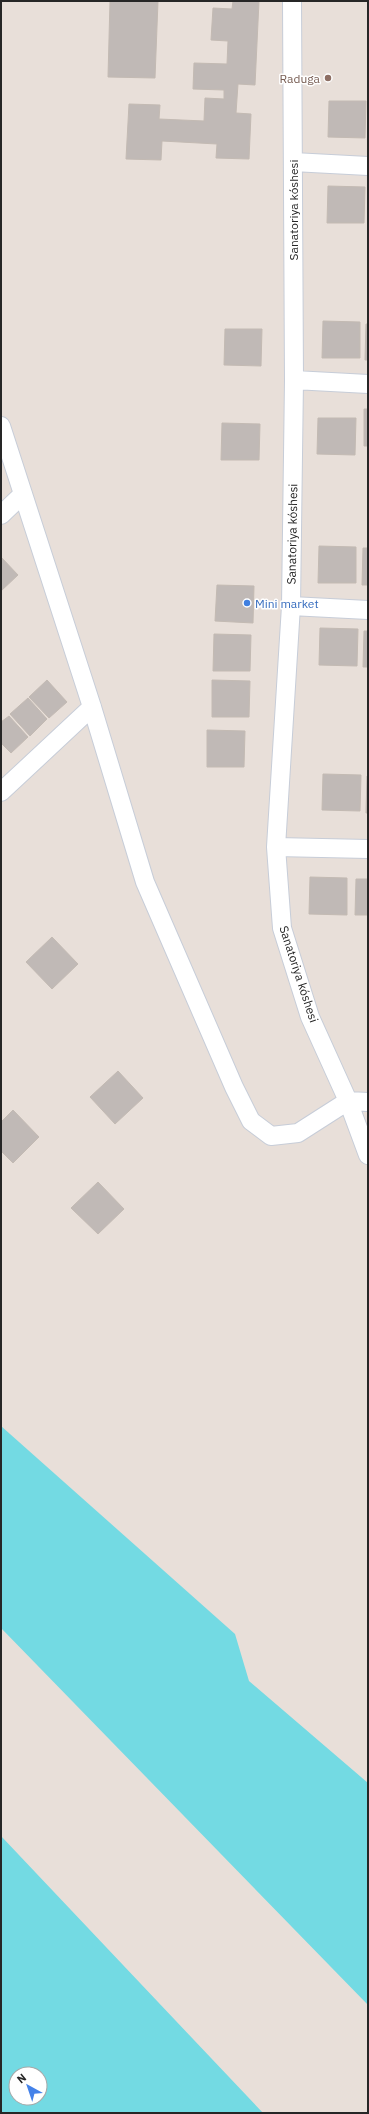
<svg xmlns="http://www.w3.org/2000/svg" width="369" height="2114" viewBox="0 0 369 2114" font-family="'IBM Plex Sans',sans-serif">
  <rect width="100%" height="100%" fill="#e8dfd9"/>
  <path fill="#73dae3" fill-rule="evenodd" d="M 1,1426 L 235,1634 L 249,1681 L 368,1783 L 368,2005 L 1,1628 Z
    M 1,1836 L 263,2113 L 1,2113 ZM 16,2074 L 40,2074 L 40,2098 L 16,2098 Z"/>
  <path fill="#c0b9b6" stroke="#c3bab3" d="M 110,1 L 158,1 L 155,78 L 108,77 Z
    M 233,1 L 259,1 L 255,85 L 238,84 L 236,113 L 251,114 L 249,159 L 216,158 L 217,144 L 162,141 L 161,160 L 126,159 L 129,104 L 160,105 L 159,119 L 204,121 L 205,98 L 224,99 L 224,90 L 193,89 L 194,63 L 227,64 L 228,41 L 211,40 L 213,8 L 232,9 Z
    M 329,101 L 366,101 L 365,138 L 328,137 Z
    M 328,186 L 365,187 L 364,223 L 327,223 Z
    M 323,321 L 360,322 L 360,358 L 322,358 Z
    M 366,324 L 368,324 L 368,360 L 365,360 Z
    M 225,329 L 262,329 L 261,366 L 224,365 Z
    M 364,409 L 368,409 L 368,446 L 364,446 Z
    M 318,418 L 356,418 L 355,455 L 317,454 Z
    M 222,423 L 260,424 L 259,460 L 221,460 Z
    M 319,546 L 356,547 L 356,583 L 318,583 Z
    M 363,548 L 368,548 L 368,585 L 362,585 Z
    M 1,557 L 18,575 L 1,591 Z
    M 217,585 L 254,586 L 253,623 L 215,621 Z
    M 320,628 L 358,629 L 357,666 L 319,665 Z
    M 364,631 L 368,631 L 368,667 L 363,667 Z
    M 214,634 L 251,635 L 250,671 L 213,671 Z
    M 47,680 L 67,702 L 49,718 L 29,697 Z
    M 212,680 L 250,681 L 249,717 L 212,717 Z
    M 28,698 L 47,719 L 30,736 L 10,714 Z
    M 9,716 L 28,737 L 11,753 L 1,743 L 1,722 Z
    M 207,730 L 245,731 L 244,767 L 207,767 Z
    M 323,774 L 361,775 L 360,811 L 322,810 Z
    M 367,776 L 368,776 L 368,813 L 366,813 Z
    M 310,877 L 347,878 L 347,915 L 309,914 Z
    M 356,879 L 368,879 L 368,915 L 355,915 Z
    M 52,937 L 78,964 L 52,989 L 26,962 Z
    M 118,1071 L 143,1098 L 115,1124 L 90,1097 Z
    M 13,1110 L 39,1137 L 13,1163 L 1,1151 L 1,1122 Z
    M 98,1182 L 124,1209 L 98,1234 L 71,1208 Z"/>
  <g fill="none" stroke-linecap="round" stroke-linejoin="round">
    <g stroke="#c7cdd8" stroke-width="20">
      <path id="street" d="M 292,1 L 294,380 L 291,606 L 276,847 L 282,928 L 310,1017 L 348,1101 L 368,1155
        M 293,162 L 368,166
        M 294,380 L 368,384
        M 1,426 L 92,707 L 145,882 L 234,1087 L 251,1121 L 271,1136 L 298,1133 L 348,1101
        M 1,515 L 23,494
        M 291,606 L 368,610
        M 1,792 L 92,707
        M 276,847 L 368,849
        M 348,1101 L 368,1102"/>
    </g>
    <use href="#street" stroke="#fff" stroke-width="18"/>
  </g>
  <circle fill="#8d6e63" stroke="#fff" stroke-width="1.5" cx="328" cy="78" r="4"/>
  <circle fill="#3f7fe0" stroke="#fff" stroke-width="1.5" cx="247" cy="603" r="4"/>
  <g text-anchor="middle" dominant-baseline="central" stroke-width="3" stroke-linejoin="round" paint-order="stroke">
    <g font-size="12" fill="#785e54" stroke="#fff" text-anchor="end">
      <text x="320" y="78">Raduga</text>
    </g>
    <g font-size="12" fill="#262626" stroke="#fff">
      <text transform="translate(293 210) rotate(-90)">Sanatoriya kóshesi</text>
      <text transform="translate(292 534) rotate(-89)">Sanatoriya kóshesi</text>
      <text transform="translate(299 974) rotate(72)">Sanatoriya kóshesi</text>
    </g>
    <g font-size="12" fill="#366cbe" stroke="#fff" text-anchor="start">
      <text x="255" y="603">Mini market</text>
    </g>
  </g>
  <rect width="369" height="2114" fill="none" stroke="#262626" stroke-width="4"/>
  <g transform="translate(28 2086) rotate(320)"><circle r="19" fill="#ffffff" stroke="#a8a8a8"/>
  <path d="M0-3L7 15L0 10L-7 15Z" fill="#4482e9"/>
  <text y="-6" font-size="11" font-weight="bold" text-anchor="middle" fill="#262626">N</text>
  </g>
</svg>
